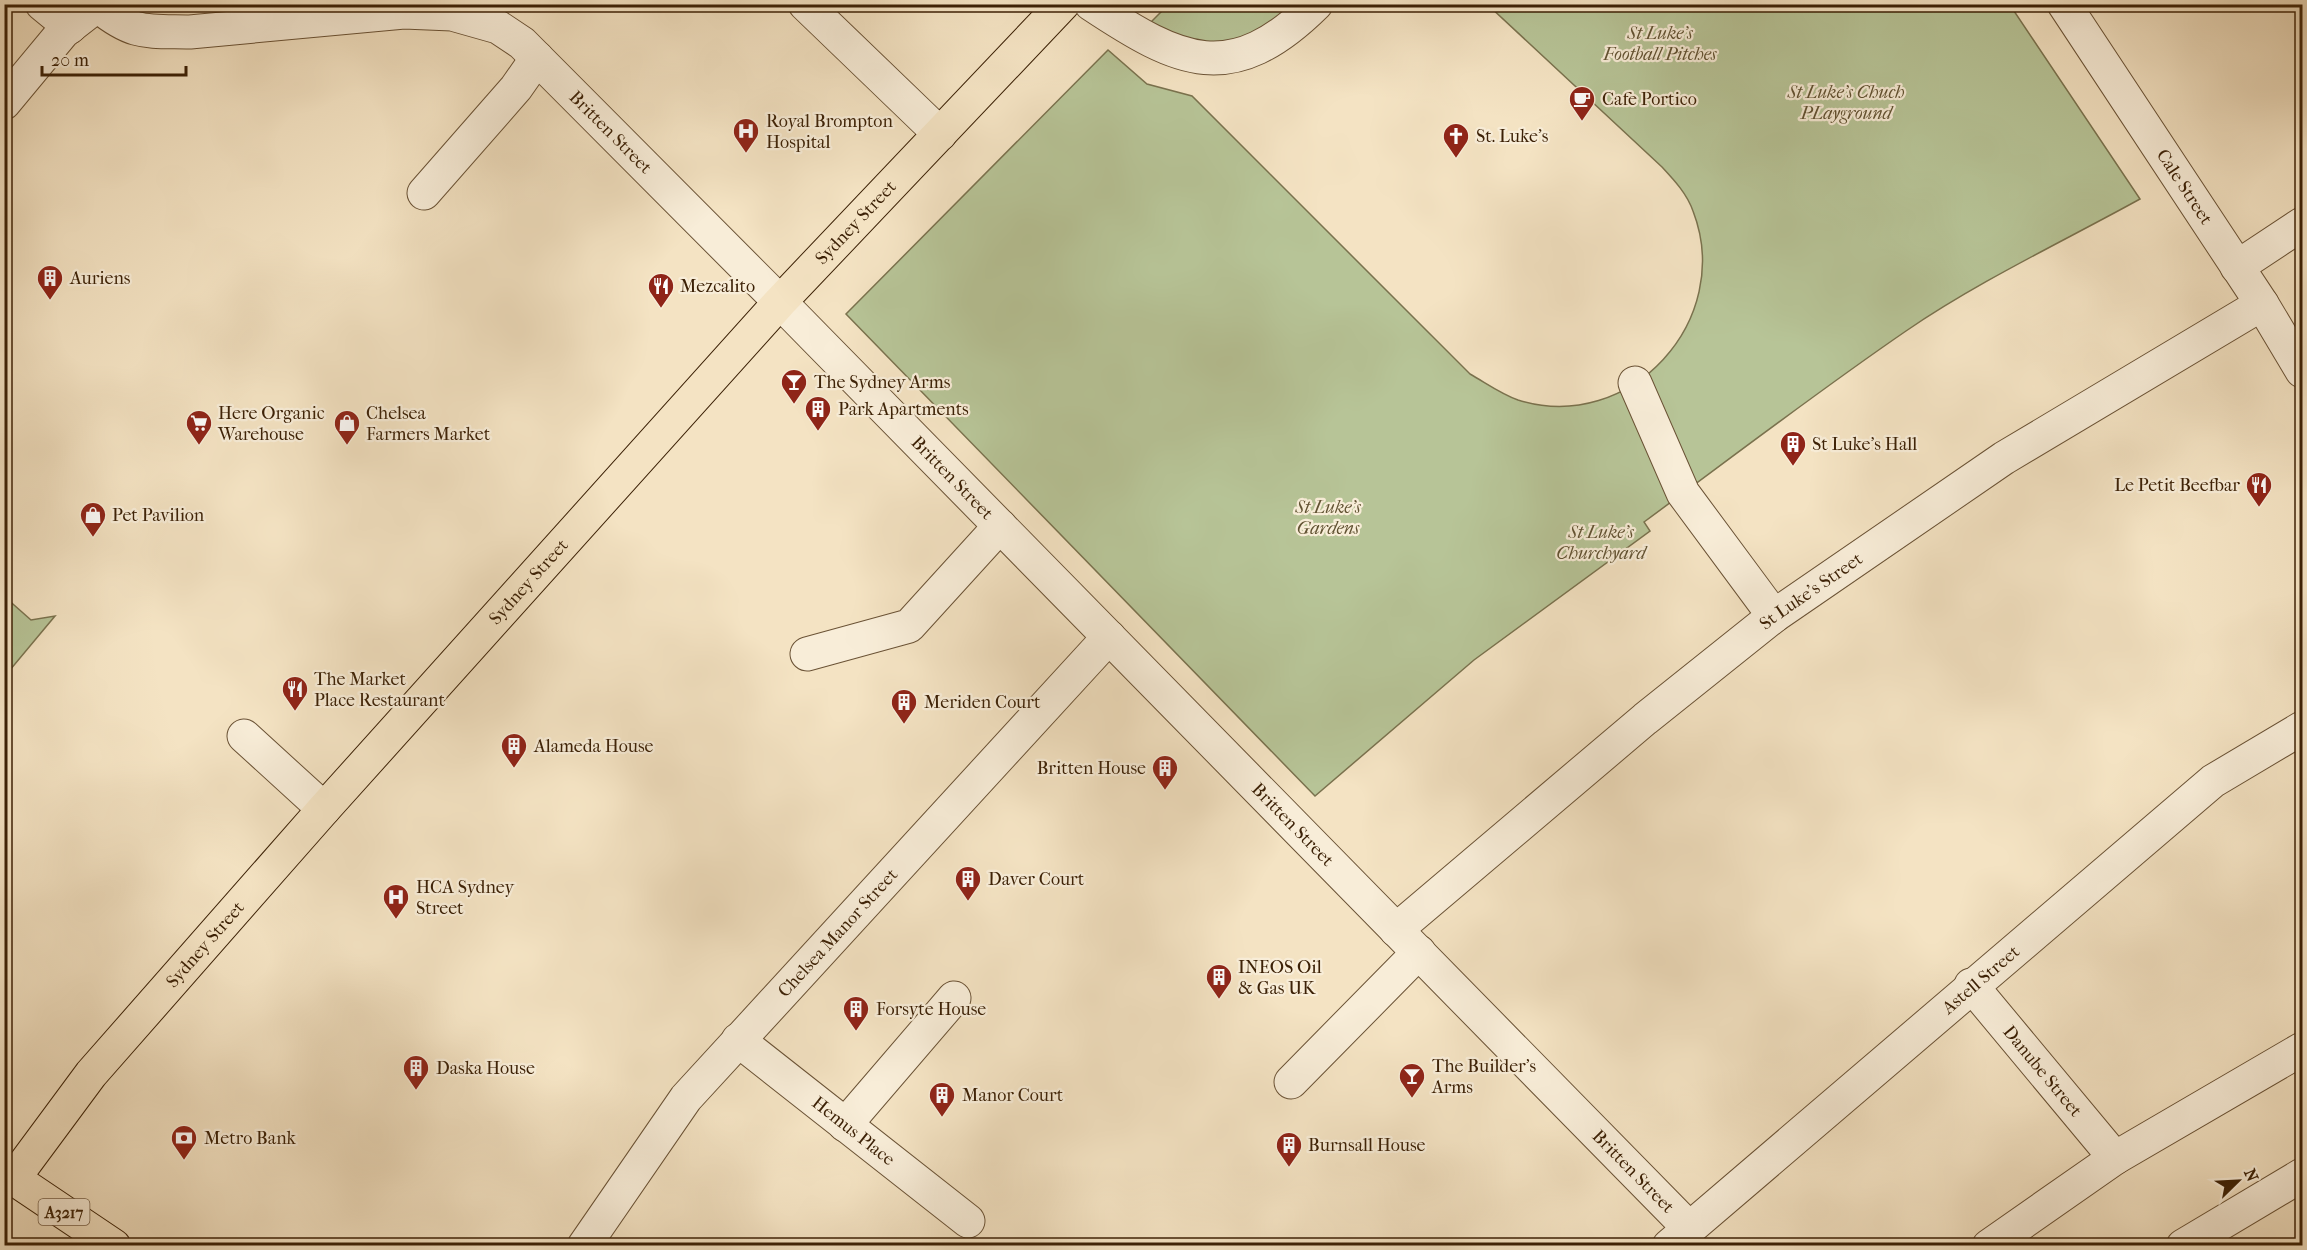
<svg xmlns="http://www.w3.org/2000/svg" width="2307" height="1250" viewBox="0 0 2307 1250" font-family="'IM FELL French Canon',serif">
  <rect width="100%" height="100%" fill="#f4e3c3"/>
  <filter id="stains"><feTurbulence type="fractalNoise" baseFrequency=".00333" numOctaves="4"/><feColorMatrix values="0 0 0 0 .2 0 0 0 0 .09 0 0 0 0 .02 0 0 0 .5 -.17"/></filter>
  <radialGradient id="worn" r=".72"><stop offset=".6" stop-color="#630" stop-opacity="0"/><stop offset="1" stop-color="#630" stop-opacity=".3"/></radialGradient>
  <path fill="#b7c497" stroke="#7a724e" stroke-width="1.5" d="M 1168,5 L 1299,5 L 1239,50 L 1144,29 Z
    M 1488,5 L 2010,5 L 2140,199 C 2062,242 1979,281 1906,331 C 1817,392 1731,458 1644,522 L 1650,531 L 1474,660 L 1315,796 L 846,314 L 1108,50 L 1147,84 L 1192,96 L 1470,374 C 1486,383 1501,394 1518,400 C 1630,435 1735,320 1693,211 C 1687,194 1675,181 1662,167 Z
    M 5,597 L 31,620 L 55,616 L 5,676 Z"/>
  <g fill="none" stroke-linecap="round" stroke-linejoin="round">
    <g stroke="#6a5235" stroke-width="35">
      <g id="minor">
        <path d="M 42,4 L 70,27"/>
        <path d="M 805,4 L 940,134"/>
        <path d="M 1091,4 C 1180,63 1231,88 1316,4"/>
        <path id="s1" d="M 2064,4 L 2262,304 L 2302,371"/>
        <path id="s2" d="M 98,6 C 134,35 145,31 190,32 L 404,12 L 452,14 L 498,27 L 522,43 L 780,302 L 1689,1228"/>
        <path d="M 4,103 L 63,32 L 99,4"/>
        <path d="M 424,193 L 516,88 L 537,58"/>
        <path d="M 2237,267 L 2302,224"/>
        <path d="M 1635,383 L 1683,493 L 1774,616"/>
        <path d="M 807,654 L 909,626 L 1000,526"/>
        <path d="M 244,736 L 324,809"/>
        <path id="s3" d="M 1396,930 L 1645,719 L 1774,616 L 2004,458 L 2262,304"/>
        <path id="s4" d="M 1971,985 L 2115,1158 L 2302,1049"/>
        <path id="s5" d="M 738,1040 L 968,1221"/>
        <path d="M 1291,1082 L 1419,952"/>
        <path d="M 845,1125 L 954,998"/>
        <path id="s6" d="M 584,1246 L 686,1098 L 1109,637"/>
        <path id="s7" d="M 1669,1246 L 2213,781 L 2302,728"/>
        <path d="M 1989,1246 L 2115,1158"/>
        <path d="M 2183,1246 L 2302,1175"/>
      </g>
    </g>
    <g stroke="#3c2106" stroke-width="35">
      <g id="major">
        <path d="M 4,1172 L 114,1246"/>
        <path id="s8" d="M 14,1178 L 91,1074 L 324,809 L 780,302 L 1063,4"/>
      </g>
    </g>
    <use href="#minor" stroke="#f8edd8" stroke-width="33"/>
    <use href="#major" stroke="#f4e3c3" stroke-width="33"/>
  </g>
  <defs>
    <g id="cafe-pin" transform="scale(1.35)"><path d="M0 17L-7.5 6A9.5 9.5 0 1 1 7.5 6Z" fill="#8f2418" stroke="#f8edd8"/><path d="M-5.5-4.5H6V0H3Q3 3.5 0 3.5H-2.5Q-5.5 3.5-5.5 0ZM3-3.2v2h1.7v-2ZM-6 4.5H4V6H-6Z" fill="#fff"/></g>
    <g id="hospital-pin" transform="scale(1.35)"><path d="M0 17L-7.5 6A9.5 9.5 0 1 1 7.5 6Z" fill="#8f2418" stroke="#f8edd8"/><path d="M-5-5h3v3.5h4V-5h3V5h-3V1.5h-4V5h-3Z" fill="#fff"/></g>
    <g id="church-pin" transform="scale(1.35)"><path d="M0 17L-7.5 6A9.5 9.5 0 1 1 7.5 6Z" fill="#8f2418" stroke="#f8edd8"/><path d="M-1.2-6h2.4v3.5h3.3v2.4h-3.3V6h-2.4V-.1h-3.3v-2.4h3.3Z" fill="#fff"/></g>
    <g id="building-pin" transform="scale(1.35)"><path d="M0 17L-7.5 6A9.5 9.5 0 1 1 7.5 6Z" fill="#8f2418" stroke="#f8edd8"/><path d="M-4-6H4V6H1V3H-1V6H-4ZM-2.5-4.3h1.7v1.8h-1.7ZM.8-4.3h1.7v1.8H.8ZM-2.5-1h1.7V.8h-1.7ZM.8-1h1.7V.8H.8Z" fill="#fff"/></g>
    <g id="restaurant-pin" transform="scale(1.35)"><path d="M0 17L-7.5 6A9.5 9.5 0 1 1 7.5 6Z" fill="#8f2418" stroke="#f8edd8"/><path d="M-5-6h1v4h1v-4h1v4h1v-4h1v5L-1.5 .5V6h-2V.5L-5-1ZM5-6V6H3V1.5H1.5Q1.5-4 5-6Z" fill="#fff"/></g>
    <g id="bar-pin" transform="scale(1.35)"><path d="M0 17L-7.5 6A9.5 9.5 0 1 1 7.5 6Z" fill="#8f2418" stroke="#f8edd8"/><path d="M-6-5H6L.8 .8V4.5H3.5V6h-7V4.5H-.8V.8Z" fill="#fff"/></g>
    <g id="supermarket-pin" transform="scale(1.35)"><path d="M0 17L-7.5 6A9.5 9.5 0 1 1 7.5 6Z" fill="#8f2418" stroke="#f8edd8"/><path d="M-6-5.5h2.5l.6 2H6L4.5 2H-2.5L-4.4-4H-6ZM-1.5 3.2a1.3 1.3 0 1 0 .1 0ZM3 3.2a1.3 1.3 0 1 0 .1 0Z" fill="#fff"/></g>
    <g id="shop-pin" transform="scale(1.35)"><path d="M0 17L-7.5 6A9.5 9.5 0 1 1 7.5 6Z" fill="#8f2418" stroke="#f8edd8"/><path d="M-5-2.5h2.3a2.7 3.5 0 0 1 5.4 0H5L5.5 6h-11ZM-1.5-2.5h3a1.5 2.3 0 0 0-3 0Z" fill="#fff"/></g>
    <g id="bank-pin" transform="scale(1.35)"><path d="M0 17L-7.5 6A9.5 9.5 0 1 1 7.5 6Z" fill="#8f2418" stroke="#f8edd8"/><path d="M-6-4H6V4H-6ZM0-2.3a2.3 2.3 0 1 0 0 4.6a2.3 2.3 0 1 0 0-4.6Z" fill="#fff"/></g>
  </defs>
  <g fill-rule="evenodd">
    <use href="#cafe-pin" x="1582" y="99"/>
    <use href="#hospital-pin" x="746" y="131"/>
    <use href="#church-pin" x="1456" y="136"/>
    <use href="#building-pin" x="50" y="278"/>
    <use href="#restaurant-pin" x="661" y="286"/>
    <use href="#bar-pin" x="794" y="382"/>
    <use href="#building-pin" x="818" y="409"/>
    <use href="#supermarket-pin" x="199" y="423"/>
    <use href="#shop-pin" x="347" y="423"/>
    <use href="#building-pin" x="1793" y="444"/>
    <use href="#restaurant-pin" x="2259" y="485"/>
    <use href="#shop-pin" x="93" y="515"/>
    <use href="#restaurant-pin" x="295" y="689"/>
    <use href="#building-pin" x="904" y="702"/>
    <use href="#building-pin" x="514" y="746"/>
    <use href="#building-pin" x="1165" y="768"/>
    <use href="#building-pin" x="968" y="879"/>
    <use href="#hospital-pin" x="396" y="897"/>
    <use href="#building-pin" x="1219" y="977"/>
    <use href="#building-pin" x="856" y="1009"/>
    <use href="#building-pin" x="416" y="1068"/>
    <use href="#bar-pin" x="1412" y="1076"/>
    <use href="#building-pin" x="942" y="1095"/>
    <use href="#bank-pin" x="184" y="1138"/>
    <use href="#building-pin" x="1289" y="1145"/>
  </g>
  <g text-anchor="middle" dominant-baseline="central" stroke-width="4.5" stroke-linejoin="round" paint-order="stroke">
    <rect fill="#f8edd8" stroke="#745e45" stroke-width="1.5" x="38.5" y="1199" width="51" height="26" rx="4.5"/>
    <g font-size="16" font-weight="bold" fill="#3c2106">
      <text x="64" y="1212">A3217</text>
    </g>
    <g font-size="18" font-style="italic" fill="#615232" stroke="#f8edd8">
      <text x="1660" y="33">St Luke's<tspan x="1660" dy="21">Football Pitches</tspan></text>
      <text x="1846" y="92">St Luke's Chuch<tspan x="1846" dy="21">PLayground</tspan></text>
      <text x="1328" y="507">St Luke's<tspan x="1328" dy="21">Gardens</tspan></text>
      <text x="1601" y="532">St Luke's<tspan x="1601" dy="21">Churchyard</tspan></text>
    </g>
    <g font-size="18" fill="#3c2106" stroke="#f8edd8" text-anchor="start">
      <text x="1602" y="99">Cafe Portico</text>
      <text x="766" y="121">Royal Brompton<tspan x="766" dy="21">Hospital</tspan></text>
      <text x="1476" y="136">St. Luke's</text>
      <text x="70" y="278">Auriens</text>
      <text x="680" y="286">Mezcalito</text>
      <text x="814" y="382">The Sydney Arms</text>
      <text x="838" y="409">Park Apartments</text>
      <text x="218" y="413">Here Organic<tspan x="218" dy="21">Warehouse</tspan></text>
      <text x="366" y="413">Chelsea<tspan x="366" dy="21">Farmers Market</tspan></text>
      <text x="1812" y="444">St Luke's Hall</text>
      <text x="2240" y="485" text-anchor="end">Le Petit Beefbar</text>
      <text x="112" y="515">Pet Pavilion</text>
      <text x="314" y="679">The Market<tspan x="314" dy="21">Place Restaurant</tspan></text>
      <text x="924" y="702">Meriden Court</text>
      <text x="534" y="746">Alameda House</text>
      <text x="1146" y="768" text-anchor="end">Britten House</text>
      <text x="988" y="879">Daver Court</text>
      <text x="416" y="887">HCA Sydney<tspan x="416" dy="21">Street</tspan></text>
      <text x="1238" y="967">INEOS Oil<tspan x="1238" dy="21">&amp; Gas UK</tspan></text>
      <text x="876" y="1009">Forsyte House</text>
      <text x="1432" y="1066">The Builder's<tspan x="1432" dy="21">Arms</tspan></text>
      <text x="436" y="1068">Daska House</text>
      <text x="962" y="1095">Manor Court</text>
      <text x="204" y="1138">Metro Bank</text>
      <text x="1308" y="1145">Burnsall House</text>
    </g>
    <g font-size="18" fill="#3c2106" stroke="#f8edd8">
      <text stroke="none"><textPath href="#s2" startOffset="564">Britten Street</textPath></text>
      <text stroke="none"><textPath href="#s1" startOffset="219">Cale Street</textPath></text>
      <text stroke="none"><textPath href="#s8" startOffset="1274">Sydney Street</textPath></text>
      <text stroke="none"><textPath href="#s2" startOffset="1050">Britten Street</textPath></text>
      <text stroke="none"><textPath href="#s8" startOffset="788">Sydney Street</textPath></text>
      <text stroke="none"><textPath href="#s3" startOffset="536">St Luke's Street</textPath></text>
      <text stroke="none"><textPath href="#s2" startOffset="1536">Britten Street</textPath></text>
      <text stroke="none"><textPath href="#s6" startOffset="404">Chelsea Manor Street</textPath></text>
      <text stroke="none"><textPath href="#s8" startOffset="302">Sydney Street</textPath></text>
      <text stroke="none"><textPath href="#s7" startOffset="410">Astell Street</textPath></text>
      <text stroke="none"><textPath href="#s4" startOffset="112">Danube Street</textPath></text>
      <text stroke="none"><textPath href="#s5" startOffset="147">Hemus Place</textPath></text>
      <text stroke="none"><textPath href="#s2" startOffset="2022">Britten Street</textPath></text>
    </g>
  </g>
  <rect width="2307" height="1250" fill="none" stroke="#f4e3c3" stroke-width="24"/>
  <rect x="6" y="6" width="2295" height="1238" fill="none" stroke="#3c2106" stroke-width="3"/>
  <rect x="12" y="12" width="2283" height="1226" fill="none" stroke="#3c2106" stroke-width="1.5"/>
  <g transform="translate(2238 1181) rotate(66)" stroke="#f8edd8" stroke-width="4.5" paint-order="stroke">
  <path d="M0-4.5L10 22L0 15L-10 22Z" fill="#3c2106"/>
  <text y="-9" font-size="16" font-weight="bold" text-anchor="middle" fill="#3c2106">N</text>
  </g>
  <path d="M42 66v9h144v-9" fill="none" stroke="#3c2106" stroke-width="3"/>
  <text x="51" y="66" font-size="18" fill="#3c2106" stroke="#f8edd8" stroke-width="4.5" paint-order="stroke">20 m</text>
  <rect width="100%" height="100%" filter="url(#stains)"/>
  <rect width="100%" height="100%" fill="url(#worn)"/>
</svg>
